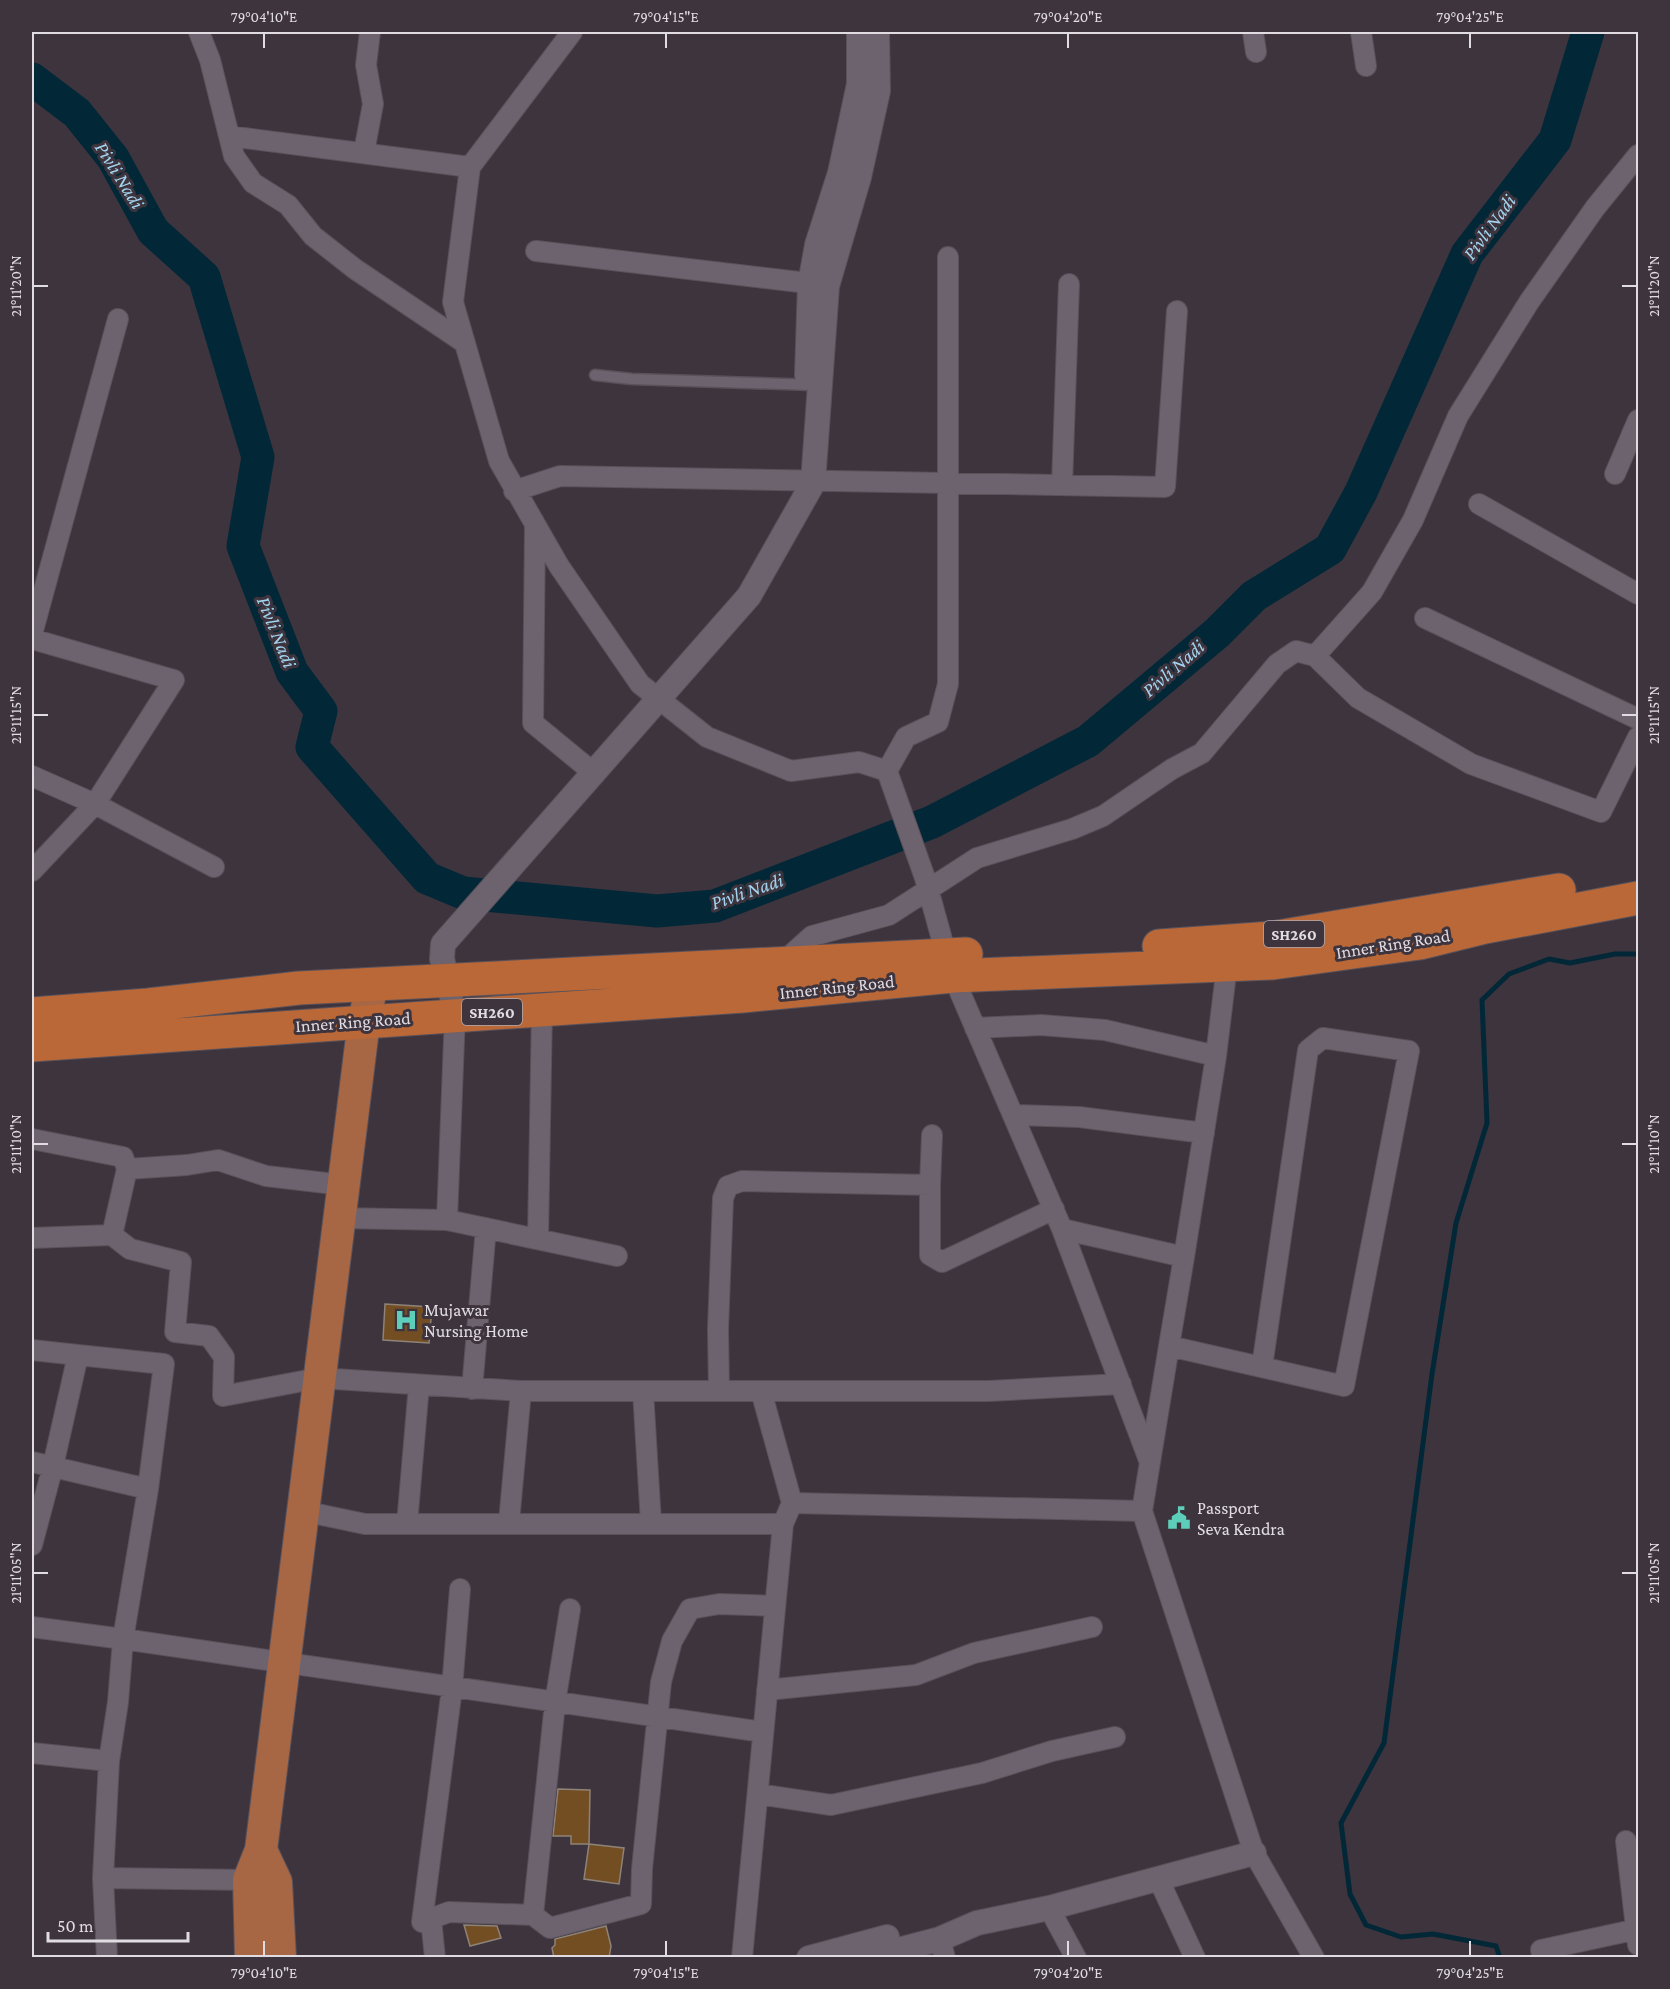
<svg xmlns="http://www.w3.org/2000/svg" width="1670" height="1989" viewBox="0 0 1670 1989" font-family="'Crimson Pro',serif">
  <rect width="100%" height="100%" fill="#3d343e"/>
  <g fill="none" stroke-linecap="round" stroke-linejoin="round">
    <path stroke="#022838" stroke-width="5" d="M 1500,1958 L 1496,1946 L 1433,1934 L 1401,1937 L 1366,1925 L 1350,1894 L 1341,1823 L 1384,1743 L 1432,1374 L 1456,1223 L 1487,1123 L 1482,1000 L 1509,974 L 1549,959 L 1570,963 L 1615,954 L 1638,954"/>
    <path stroke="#022838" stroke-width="33" d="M 32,79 L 77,113 L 113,158 L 153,231 L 204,277 L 258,457 L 243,546 L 292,672 L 321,711 L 312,747 L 427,878 L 463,893 L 657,911 L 715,906 L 932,822 L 1088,741 L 1217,633 L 1254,596 L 1330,549 L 1361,492 L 1467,254 L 1555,140 L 1588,32"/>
  </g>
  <path fill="#734e23" stroke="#8e8378" stroke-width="1.5" d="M 385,1304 L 432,1307 L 429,1343 L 383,1340 Z
    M 558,1789 L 590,1790 L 589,1844 L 571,1844 L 571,1836 L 553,1836 Z
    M 589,1844 L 624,1848 L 619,1884 L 584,1879 Z
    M 464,1925 L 497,1926 L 501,1938 L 470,1946 Z
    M 606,1926 L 611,1946 L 609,1958 L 554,1958 L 552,1948 L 555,1945 L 555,1939 Z"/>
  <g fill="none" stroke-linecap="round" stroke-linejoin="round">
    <g stroke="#59515a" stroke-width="13">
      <path id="service" d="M 595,375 L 632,379 L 813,385"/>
    </g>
    <g stroke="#59515a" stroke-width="22">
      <path id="minor" d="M 199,32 L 210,60 L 234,156 L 253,183 L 288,205 L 313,236 L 355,269 L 465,343
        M 572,32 L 470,167 L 453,302 L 499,461 L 559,566 L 640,684 L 707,737 L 791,771 L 859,762 L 887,771
        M 1253,32 L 1256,52
        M 1361,32 L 1366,66
        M 229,136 L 470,167
        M 364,152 L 373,104 L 366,65 L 370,32
        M 536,251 L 825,285
        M 1615,474 L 1638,420
        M 1062,485 L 1069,284
        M 514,491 L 560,476 L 1165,487 L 1177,311
        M 1479,504 L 1638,594
        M 535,526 L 533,723 L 595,774
        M 1425,618 L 1638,719
        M 32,634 L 118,319
        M 32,639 L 174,680 L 95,804 L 32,871
        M 1315,656 L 1372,592 L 1413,520 L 1458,416 L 1529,302 L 1595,208 L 1638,155
        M 32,776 L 95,804 L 214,867
        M 946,954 L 925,878 L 887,771 L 906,737 L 938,722 L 948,684 L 948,257
        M 781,964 L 812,936 L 889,915 L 977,858 L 1072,829 L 1103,816 L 1172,769 L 1202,753 L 1277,664 L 1296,651 L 1315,656 L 1358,698 L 1471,764 L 1601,812 L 1638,737
        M 953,976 L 1062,1229 L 1149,1460
        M 455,1014 L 447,1220 L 617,1256
        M 975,1028 L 1041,1025 L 1105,1030 L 1216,1056
        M 1013,1115 L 1079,1117 L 1204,1133
        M 32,1139 L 123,1157 L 127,1169
        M 930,1185 L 930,1255 L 942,1262 L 1054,1209
        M 339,1218 L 447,1220
        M 1062,1229 L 1184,1257 L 1169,1346
        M 112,1235 L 130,1249 L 181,1262 L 175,1332 L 209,1336 L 224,1357 L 223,1396 L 319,1378 L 521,1391 L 989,1391 L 1121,1384
        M 32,1238 L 112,1235 L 127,1169 L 187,1165 L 218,1160 L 266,1176 L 343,1185
        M 538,1239 L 542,1008
        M 1184,1257 L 1216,1056 L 1228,957
        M 32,1350 L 78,1355
        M 1262,1367 L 1308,1050 L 1323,1038 L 1409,1051 L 1344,1386 L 1169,1346 L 1142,1511 L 1254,1853 L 1314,1958
        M 472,1389 L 486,1228
        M 643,1391 L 651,1523
        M 719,1391 L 718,1329 L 723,1198 L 728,1186 L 742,1181 L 930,1185 L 932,1135
        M 761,1391 L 792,1503
        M 32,1462 L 148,1489
        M 303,1511 L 365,1524 L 783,1524
        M 509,1522 L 521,1391
        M 407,1524 L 419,1385
        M 32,1545 L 53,1466 L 78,1355 L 164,1364 L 148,1489 L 123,1639 L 763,1732
        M 460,1589 L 452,1688 L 422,1922 L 449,1912 L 533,1915 L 555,1703 L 570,1609
        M 32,1627 L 123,1639 L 118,1702 L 109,1761
        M 767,1690 L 916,1675 L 974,1653 L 1092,1627
        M 32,1753 L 109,1761 L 103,1878 L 249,1880
        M 758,1794 L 831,1805 L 982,1773 L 1052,1751 L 1115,1737
        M 1626,1841 L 1638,1945
        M 103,1878 L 107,1958
        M 1158,1878 L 1195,1958
        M 1049,1908 L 1076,1958
        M 533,1915 L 550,1928 L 641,1904 L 642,1869 L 661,1682 L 672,1641 L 690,1609 L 719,1604 L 775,1606
        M 431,1919 L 435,1958
        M 940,1939 L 945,1958
        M 742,1958 L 783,1524 L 792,1503 L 1142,1511
        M 1543,1958 L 1541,1950 L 1638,1929"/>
    </g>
    <g stroke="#59515a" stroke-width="26">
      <path id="tertiary" d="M 807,375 L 810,284 L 817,245 L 840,173 L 859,84 L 859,32
        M 451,994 L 442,959 L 443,944 L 749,596 L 813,483 L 827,286 L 859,177 L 878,91 L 877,32
        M 809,1958 L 887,1937
        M 867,1958 L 940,1939 L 977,1923 L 1049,1908 L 1254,1853"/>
    </g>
    <g stroke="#59515a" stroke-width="34">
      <path id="primary" d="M 261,1850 L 276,1882 L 280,1958
        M 251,1958 L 249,1880 L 261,1850 L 364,1021 L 372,985"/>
    </g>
    <g stroke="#59515a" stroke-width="35">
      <path id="trunk" d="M 1159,946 L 1272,938 L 1559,890
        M 32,1014 L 148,1005 L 299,988 L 966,954
        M 32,1045 L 743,996 L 953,976 L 1273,963 L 1420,943 L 1485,927 L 1638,898"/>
    </g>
    <use href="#service" stroke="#6d636e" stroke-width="10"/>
    <use href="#minor" stroke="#6d636e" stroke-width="20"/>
    <use href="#tertiary" stroke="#6d636e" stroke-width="24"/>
    <use href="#primary" stroke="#a76745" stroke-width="32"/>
    <use href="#trunk" stroke="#ba6837" stroke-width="33"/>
  </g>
  <path fill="none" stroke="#e1dbe2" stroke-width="2" d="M 264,33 L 264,48M 666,33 L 666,48M 1068,33 L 1068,48M 1470,33 L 1470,48M 33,286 L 48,286M 1622,286 L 1637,286M 33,715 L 48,715M 1622,715 L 1637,715M 33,1144 L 48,1144M 1622,1144 L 1637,1144M 33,1573 L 48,1573M 1622,1573 L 1637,1573M 264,1941 L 264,1956M 666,1941 L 666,1956M 1068,1941 L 1068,1956M 1470,1941 L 1470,1956"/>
  <defs>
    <g id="hospital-bare" transform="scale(1.8)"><path d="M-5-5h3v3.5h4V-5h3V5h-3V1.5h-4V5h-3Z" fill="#5dceb9" stroke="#3d343e" stroke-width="2.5" paint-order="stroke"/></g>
    <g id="civic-bare" transform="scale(1.8)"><path d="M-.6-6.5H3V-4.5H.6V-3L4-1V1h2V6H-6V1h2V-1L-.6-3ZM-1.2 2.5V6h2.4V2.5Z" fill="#5dceb9" stroke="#3d343e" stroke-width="2.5" paint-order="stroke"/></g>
  </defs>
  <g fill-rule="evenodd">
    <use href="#hospital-bare" x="406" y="1320"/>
    <use href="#civic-bare" x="1179" y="1518"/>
  </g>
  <g text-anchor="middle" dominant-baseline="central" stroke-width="6" stroke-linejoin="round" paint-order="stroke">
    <g fill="#3d343e" stroke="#b0a9b1" stroke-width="1.5">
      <rect x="1264" y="921" width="60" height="26" rx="4.5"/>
      <rect x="462" y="999" width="60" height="26" rx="4.5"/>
    </g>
    <g font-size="16" font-weight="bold" fill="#e1dbe2">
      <text x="1294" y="934">SH260</text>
      <text x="492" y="1012">SH260</text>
    </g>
    <g font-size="18" fill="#e1dbe2" stroke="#3d343e">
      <text transform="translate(1393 944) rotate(-9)">Inner Ring Road</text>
      <text transform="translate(837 987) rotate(-6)">Inner Ring Road</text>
      <text transform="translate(353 1022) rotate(-4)">Inner Ring Road</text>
    </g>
    <g font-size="18" fill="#e1dbe2" stroke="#3d343e" text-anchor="start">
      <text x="424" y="1310">Mujawar<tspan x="424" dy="21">Nursing Home</tspan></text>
      <text x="1197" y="1508">Passport<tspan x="1197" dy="21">Seva Kendra</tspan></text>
    </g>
    <g font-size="20" font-style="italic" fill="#a3d4ef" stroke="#3d343e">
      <text transform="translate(120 175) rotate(58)">Pivli Nadi</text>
      <text transform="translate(1489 227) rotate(-54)">Pivli Nadi</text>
      <text transform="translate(277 632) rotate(68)">Pivli Nadi</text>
      <text transform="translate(1173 668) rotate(-41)">Pivli Nadi</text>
      <text transform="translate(747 891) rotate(-19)">Pivli Nadi</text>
    </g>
  </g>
  <rect width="1670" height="1989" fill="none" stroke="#3d343e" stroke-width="66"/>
  <path d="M48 1932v9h140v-9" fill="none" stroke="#e1dbe2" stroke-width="3"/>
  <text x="57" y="1932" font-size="18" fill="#e1dbe2" stroke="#3d343e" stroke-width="4.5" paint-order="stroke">50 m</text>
  <rect x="33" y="33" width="1604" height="1923" fill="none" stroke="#e1dbe2" stroke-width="2"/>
  <g font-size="15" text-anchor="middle" fill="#e1dbe2">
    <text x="264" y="22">79°04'10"E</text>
    <text x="666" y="22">79°04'15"E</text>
    <text x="1068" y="22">79°04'20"E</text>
    <text x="1470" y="22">79°04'25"E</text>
    <text transform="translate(16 286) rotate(-90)" y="5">21°11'20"N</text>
    <text transform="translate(1654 286) rotate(-90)" y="5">21°11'20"N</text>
    <text transform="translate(16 715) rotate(-90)" y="5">21°11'15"N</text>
    <text transform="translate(1654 715) rotate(-90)" y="5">21°11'15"N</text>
    <text transform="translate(16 1144) rotate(-90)" y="5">21°11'10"N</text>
    <text transform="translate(1654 1144) rotate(-90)" y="5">21°11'10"N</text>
    <text transform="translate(16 1573) rotate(-90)" y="5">21°11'05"N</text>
    <text transform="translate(1654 1573) rotate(-90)" y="5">21°11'05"N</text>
    <text x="264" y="1978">79°04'10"E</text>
    <text x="666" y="1978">79°04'15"E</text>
    <text x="1068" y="1978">79°04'20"E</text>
    <text x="1470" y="1978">79°04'25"E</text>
  </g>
</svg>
